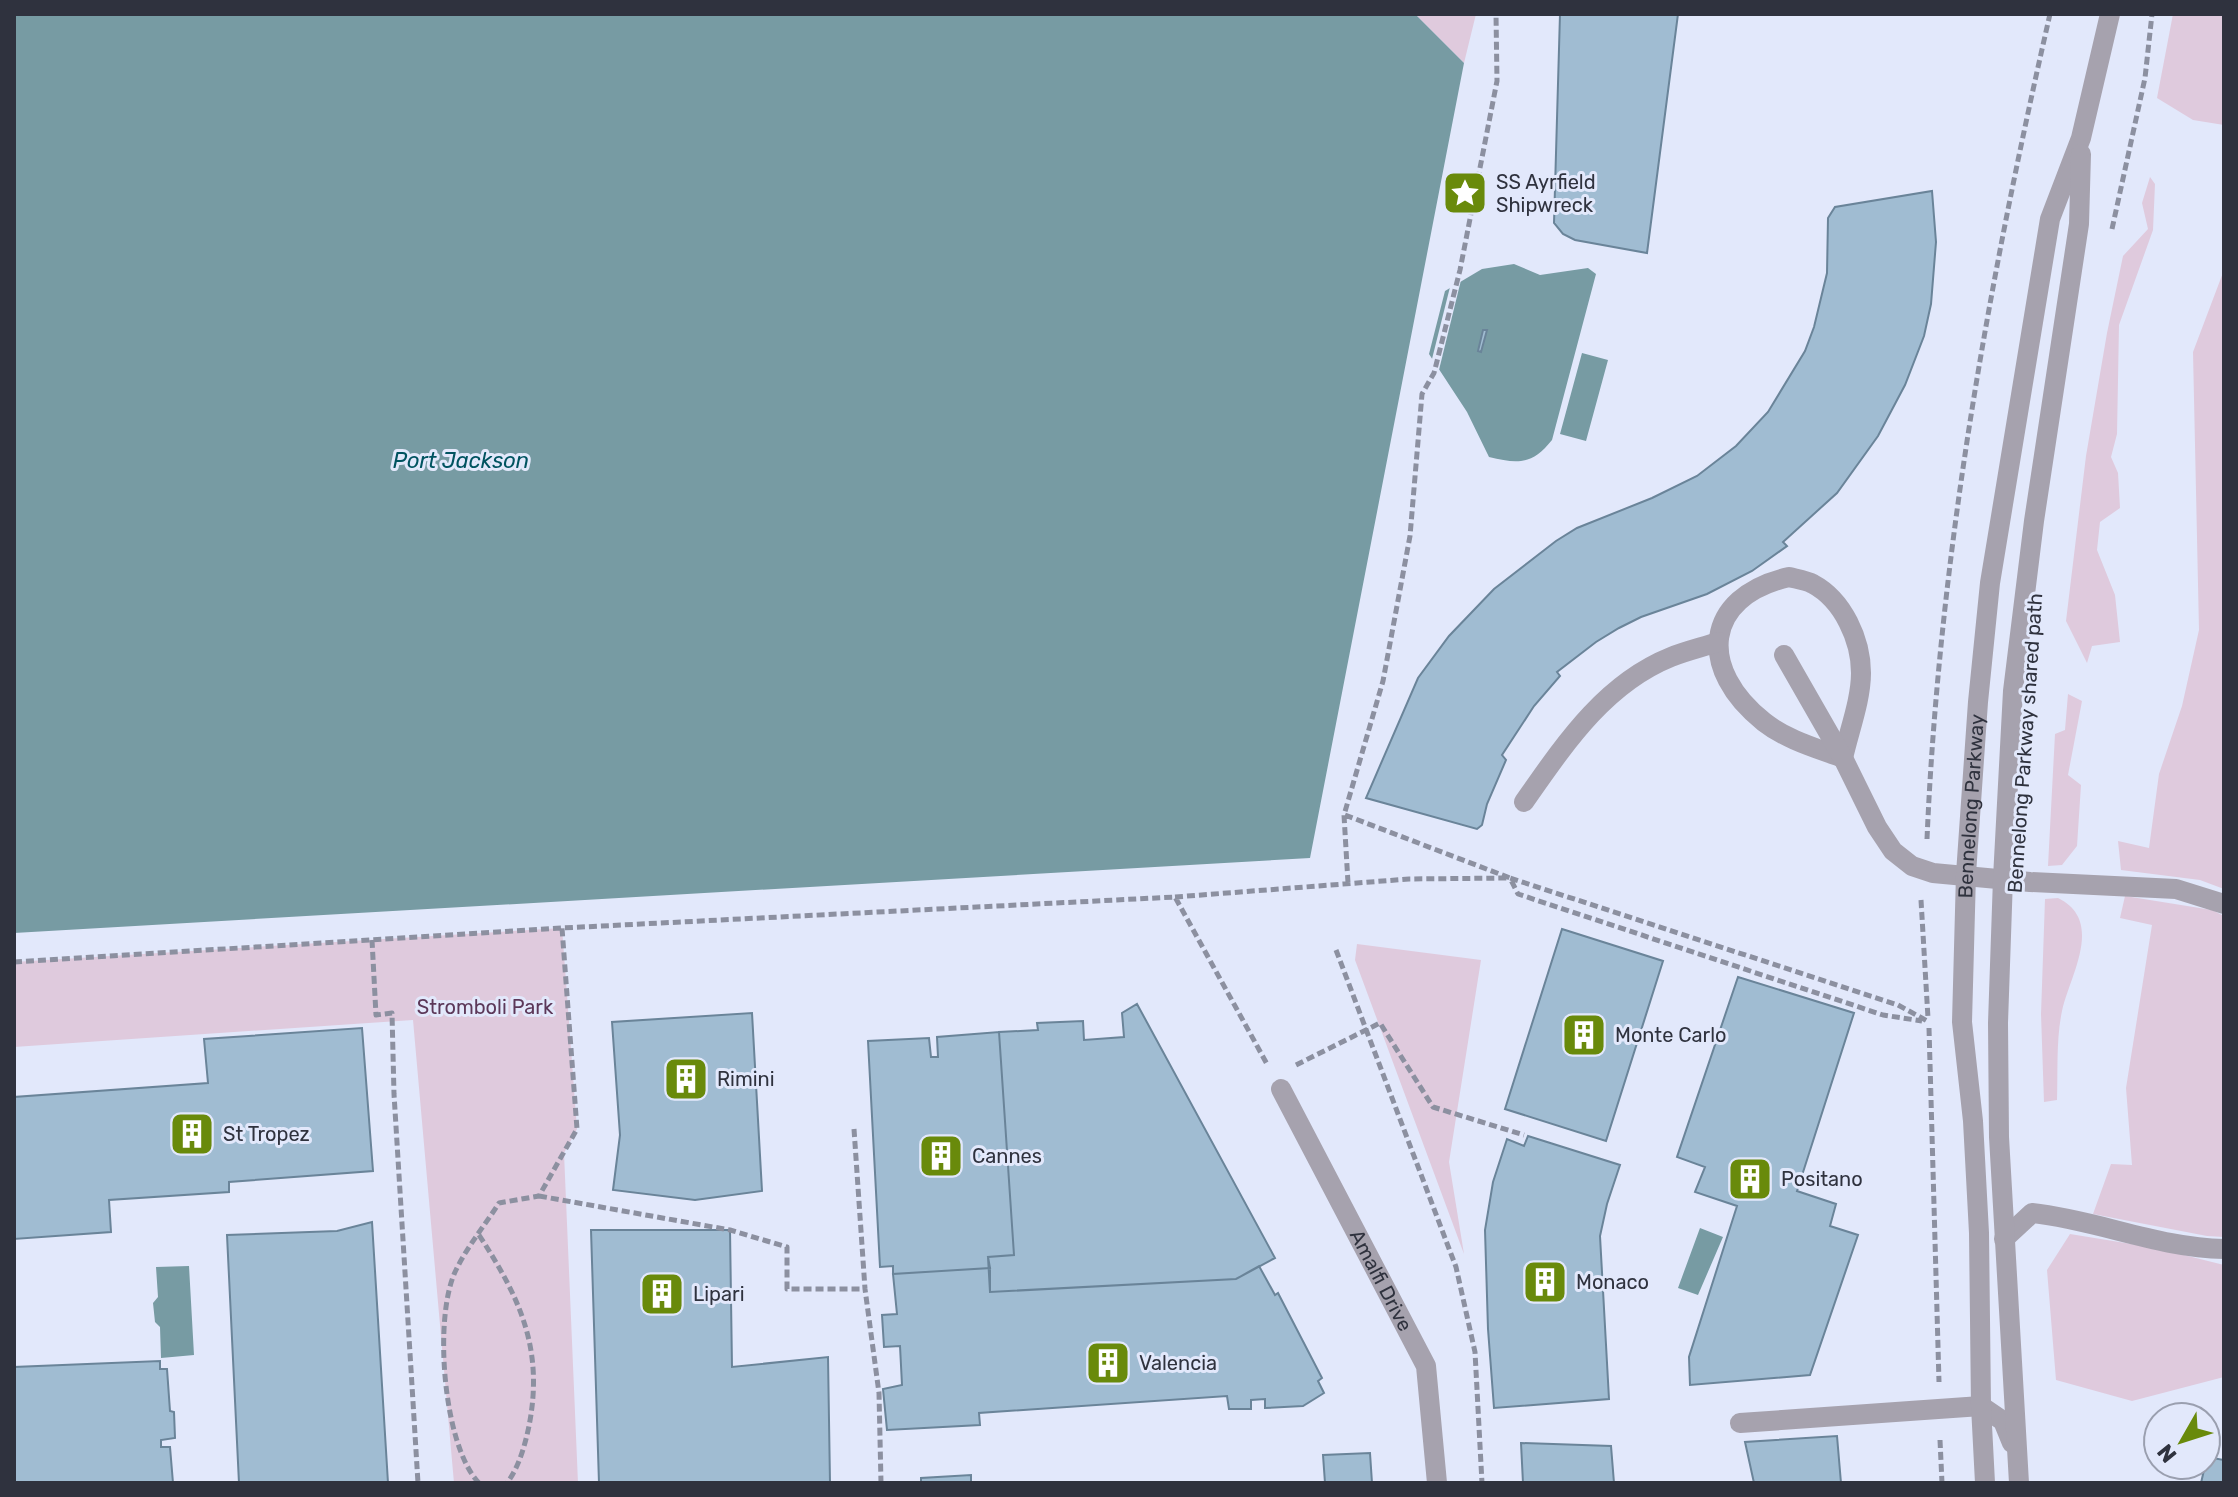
<svg xmlns="http://www.w3.org/2000/svg" width="2238" height="1497" viewBox="0 0 2238 1497" font-family="Rubik,sans-serif">
  <rect width="100%" height="100%" fill="#e2e8fb"/>
  <path fill="#dfcadd" d="M 1415,14 L 1476,14 L 1464,63 Z
    M 2173,14 L 2224,14 L 2224,125 L 2193,120 L 2157,98 Z
    M 2150,177 L 2155,184 L 2153,230 L 2119,325 L 2117,434 L 2111,457 L 2118,473 L 2120,508 L 2100,522 L 2097,550 L 2115,595 L 2120,642 L 2092,646 L 2087,663 L 2066,621 L 2086,456 L 2107,333 L 2123,256 L 2148,229 L 2142,203 Z
    M 2224,270 L 2224,889 L 2200,880 L 2121,870 L 2118,841 L 2149,848 L 2159,774 L 2182,706 L 2199,630 L 2193,352 Z
    M 2068,694 L 2082,701 L 2068,775 L 2081,785 L 2077,846 L 2062,865 L 2048,866 L 2055,734 L 2065,730 Z
    M 2125,896 L 2212,910 L 2224,916 L 2224,1237 L 2207,1236 L 2093,1214 L 2111,1164 L 2132,1165 L 2126,1088 L 2152,925 L 2120,918 Z
    M 2058,898 C 2105,921 2070,975 2062,1011 C 2056,1039 2058,1072 2057,1100 L 2044,1102 L 2041,1014 L 2045,899 Z
    M 562,928 L 577,1129 L 564,1153 L 578,1483 L 454,1483 L 413,1020 L 14,1047 L 14,962 Z
    M 1357,944 L 1481,960 L 1449,1162 L 1464,1254 L 1355,960 Z
    M 2070,1234 L 2156,1248 L 2224,1265 L 2224,1377 L 2132,1401 L 2056,1380 L 2047,1270 Z"/>
  <path fill="#779ba3" d="M 14,14 L 1415,14 L 1464,63 L 1310,858 L 14,933 Z
    M 1514,264 L 1540,275 L 1588,268 L 1596,274 L 1552,440 C 1532,465 1518,464 1489,457 L 1467,412 L 1429,354 L 1445,291 L 1482,269 Z
    M 1582,353 L 1608,360 L 1586,441 L 1560,434 Z
    M 1700,1228 L 1723,1237 L 1698,1295 L 1678,1288 Z
    M 189,1266 L 194,1355 L 161,1358 L 160,1327 L 155,1322 L 153,1303 L 158,1297 L 156,1267 Z"/>
  <path fill="#e2e8fb" d="M 1462,276 L 1438,374 L 1431,363 L 1451,283 Z"/>
  <path fill="#a0bcd2" stroke="#6a8499" stroke-width="2" d="M 1560,14 L 1678,14 L 1647,253 L 1575,240 L 1563,234 L 1554,223 Z
    M 1932,191 L 1936,242 L 1931,304 L 1924,336 L 1905,385 L 1878,436 L 1837,493 L 1783,542 L 1787,546 L 1752,571 L 1707,594 L 1641,617 L 1619,628 L 1596,642 L 1557,672 L 1560,676 L 1534,706 L 1502,755 L 1506,760 L 1487,804 L 1482,825 L 1477,829 L 1366,798 L 1418,678 L 1449,636 L 1494,589 L 1556,541 L 1577,528 L 1652,498 L 1697,476 L 1736,446 L 1768,412 L 1805,351 L 1814,327 L 1827,273 L 1828,218 L 1835,207 Z
    M 1483,330 L 1487,330 L 1481,352 L 1478,351 Z
    M 1562,929 L 1663,961 L 1606,1141 L 1505,1109 Z
    M 1738,977 L 1854,1013 L 1797,1191 L 1836,1204 L 1830,1226 L 1858,1235 L 1810,1375 L 1690,1385 L 1689,1357 L 1737,1206 L 1695,1192 L 1705,1167 L 1677,1157 Z
    M 1137,1004 L 1275,1258 L 1236,1279 L 990,1292 L 988,1257 L 1014,1255 L 999,1032 L 1038,1030 L 1037,1023 L 1083,1021 L 1084,1040 L 1124,1037 L 1122,1013 Z
    M 752,1013 L 762,1191 L 695,1200 L 613,1190 L 620,1135 L 612,1022 Z
    M 362,1028 L 373,1171 L 229,1182 L 229,1192 L 109,1200 L 111,1232 L 14,1239 L 14,1097 L 208,1083 L 204,1039 Z
    M 999,1032 L 1014,1255 L 988,1257 L 990,1268 L 893,1274 L 893,1266 L 880,1267 L 868,1041 L 929,1038 L 931,1057 L 938,1057 L 937,1037 Z
    M 1528,1136 L 1620,1165 L 1607,1204 L 1600,1236 L 1609,1399 L 1494,1408 L 1488,1329 L 1485,1230 L 1493,1182 L 1507,1139 L 1524,1146 Z
    M 372,1222 L 388,1483 L 239,1483 L 227,1235 L 337,1231 Z
    M 591,1230 L 730,1230 L 732,1367 L 828,1357 L 830,1483 L 599,1483 Z
    M 1259,1266 L 1275,1295 L 1278,1293 L 1322,1378 L 1318,1381 L 1324,1393 L 1303,1406 L 1265,1408 L 1265,1399 L 1251,1400 L 1251,1409 L 1229,1409 L 1227,1396 L 979,1413 L 980,1425 L 887,1430 L 883,1389 L 902,1385 L 900,1346 L 884,1347 L 882,1315 L 897,1314 L 893,1274 L 990,1268 L 990,1292 L 1236,1279 Z
    M 160,1361 L 160,1369 L 167,1369 L 170,1411 L 174,1412 L 175,1438 L 161,1440 L 161,1447 L 170,1447 L 173,1483 L 14,1483 L 14,1367 Z
    M 1837,1436 L 1841,1483 L 1754,1483 L 1745,1442 Z
    M 1521,1443 L 1611,1446 L 1614,1483 L 1523,1483 Z
    M 1370,1453 L 1372,1483 L 1325,1483 L 1323,1455 Z
    M 2207,1457 L 2224,1460 L 2224,1483 L 2201,1483 Z
    M 971,1475 L 971,1483 L 921,1483 L 921,1478 Z"/>
  <g fill="none" stroke-linecap="round" stroke-linejoin="round">
    <path stroke="#8c90a0" stroke-width="5" stroke-dasharray="8 4" stroke-linecap="butt" d="M 2112,229 L 2145,78 L 2152,14
      M 1345,815 L 1510,878 L 1518,894 L 1883,1015 L 1922,1021
      M 1927,839 C 1939,560 1988,285 2050,14
      M 1348,883 L 1344,815 L 1383,681 L 1410,536 L 1422,394 L 1434,373 L 1460,270 L 1497,81 L 1496,14
      M 1175,897 L 1409,879 L 1510,878 L 1898,1005 L 1929,1022
      M 1921,900 L 1928,1018
      M 372,940 L 376,1015 L 392,1013 L 394,1094 L 418,1483
      M 1336,950 L 1456,1267 L 1475,1352 L 1482,1483
      M 14,962 L 562,928 L 1175,897 L 1267,1064
      M 1929,1028 L 1939,1382
      M 1296,1065 L 1380,1023 L 1433,1107 L 1524,1135
      M 854,1129 L 865,1289 L 879,1393 L 881,1483
      M 539,1196 L 730,1230 L 787,1247 L 787,1289 L 865,1289
      M 479,1235 C 520,1298 544,1349 529,1426 C 525,1445 519,1467 507,1483
      M 1940,1440 L 1942,1483
      M 479,1483 C 443,1446 433,1316 456,1270 C 467,1247 485,1225 499,1203 L 539,1196 L 577,1129 L 562,928"/>
    <g stroke="#a6a2ae" stroke-width="20">
      <path d="M 1789,577 C 1797,579 1806,580 1813,584 C 1843,600 1861,640 1861,673 C 1861,700 1849,731 1843,758 C 1816,748 1787,740 1764,722 C 1698,670 1702,597 1789,577 Z"/>
      <path d="M 1784,655 L 1843,758 L 1877,827 L 1893,851 L 1912,866 L 1933,873 L 2030,882 L 2176,889 L 2224,904"/>
      <path d="M 1524,802 C 1564,745 1604,684 1671,657 C 1686,651 1703,647 1718,642"/>
      <path id="s1" d="M 1281,1089 L 1426,1366 L 1437,1483"/>
      <path d="M 2004,1239 L 2032,1213 C 2097,1220 2159,1248 2224,1249"/>
      <path d="M 1740,1423 L 1981,1406 L 2003,1421 L 2012,1443"/>
      <path id="s2" d="M 1985,1483 L 1981,1406 L 1979,1233 L 1973,1121 L 1962,1022 L 1966,874 L 1978,702 L 1990,583 L 2050,219 L 2081,138 L 2110,14"/>
      <path d="M 2019,1483 L 1999,1137 L 1998,1023 L 2003,878 L 2013,691 L 2034,521 L 2079,224 L 2081,154"/>
    </g>
  </g>
  <defs>
    <g id="sight-square" transform="scale(2.3)"><rect x="-9" y="-9" width="18" height="18" rx="4" fill="#698a0b" stroke="#e2e8fb"/><path d="M0-6L1.8-2.2L6-1.7L2.9 1.2L3.7 5.4L0 3.3L-3.7 5.4L-2.9 1.2L-6-1.7L-1.8-2.2Z" fill="#fff"/></g>
    <g id="building-square" transform="scale(2.3)"><rect x="-9" y="-9" width="18" height="18" rx="4" fill="#698a0b" stroke="#e2e8fb"/><path d="M-4-6H4V6H1V3H-1V6H-4ZM-2.5-4.3h1.7v1.8h-1.7ZM.8-4.3h1.7v1.8H.8ZM-2.5-1h1.7V.8h-1.7ZM.8-1h1.7V.8H.8Z" fill="#fff"/></g>
  </defs>
  <g fill-rule="evenodd">
    <use href="#sight-square" x="1465" y="193"/>
    <use href="#building-square" x="1584" y="1035"/>
    <use href="#building-square" x="686" y="1079"/>
    <use href="#building-square" x="192" y="1134"/>
    <use href="#building-square" x="941" y="1156"/>
    <use href="#building-square" x="1750" y="1179"/>
    <use href="#building-square" x="1545" y="1282"/>
    <use href="#building-square" x="662" y="1294"/>
    <use href="#building-square" x="1108" y="1363"/>
  </g>
  <g text-anchor="middle" dominant-baseline="central" stroke-width="6" stroke-linejoin="round" paint-order="stroke">
    <g font-size="20" fill="#2f323e" stroke="#e2e8fb" text-anchor="start">
      <text x="1496" y="182">SS Ayrfield<tspan x="1496" dy="23">Shipwreck</tspan></text>
      <text x="1615" y="1035">Monte Carlo</text>
      <text x="717" y="1079">Rimini</text>
      <text x="223" y="1134">St Tropez</text>
      <text x="972" y="1156">Cannes</text>
      <text x="1781" y="1179">Positano</text>
      <text x="1576" y="1282">Monaco</text>
      <text x="693" y="1294">Lipari</text>
      <text x="1139" y="1363">Valencia</text>
    </g>
    <g font-size="20" fill="#2f323e" stroke="#e2e8fb">
      <text transform="translate(2025 743) rotate(-86)">Bennelong Parkway shared path</text>
      <text stroke="none"><textPath href="#s2" startOffset="678">Bennelong Parkway</textPath></text>
      <text stroke="none"><textPath href="#s1" startOffset="216">Amalfi Drive</textPath></text>
    </g>
    <g font-size="20" fill="#5c3859" stroke="#e2e8fb">
      <text x="485" y="1007">Stromboli Park</text>
    </g>
    <g font-size="22" font-style="italic" fill="#005360" stroke="#e2e8fb">
      <text x="461" y="460">Port Jackson</text>
    </g>
  </g>
  <rect width="2238" height="1497" fill="none" stroke="#2f323e" stroke-width="32"/>
  <g transform="translate(2182 1441) rotate(231)"><circle r="38" fill="#e2e8fb" stroke="#9a9faf" stroke-width="2"/>
  <path d="M0-6L14 30L0 20L-14 30Z" fill="#698a0b"/>
  <text y="-12" font-size="22" font-weight="bold" text-anchor="middle" fill="#2f323e">N</text>
  </g>
</svg>
